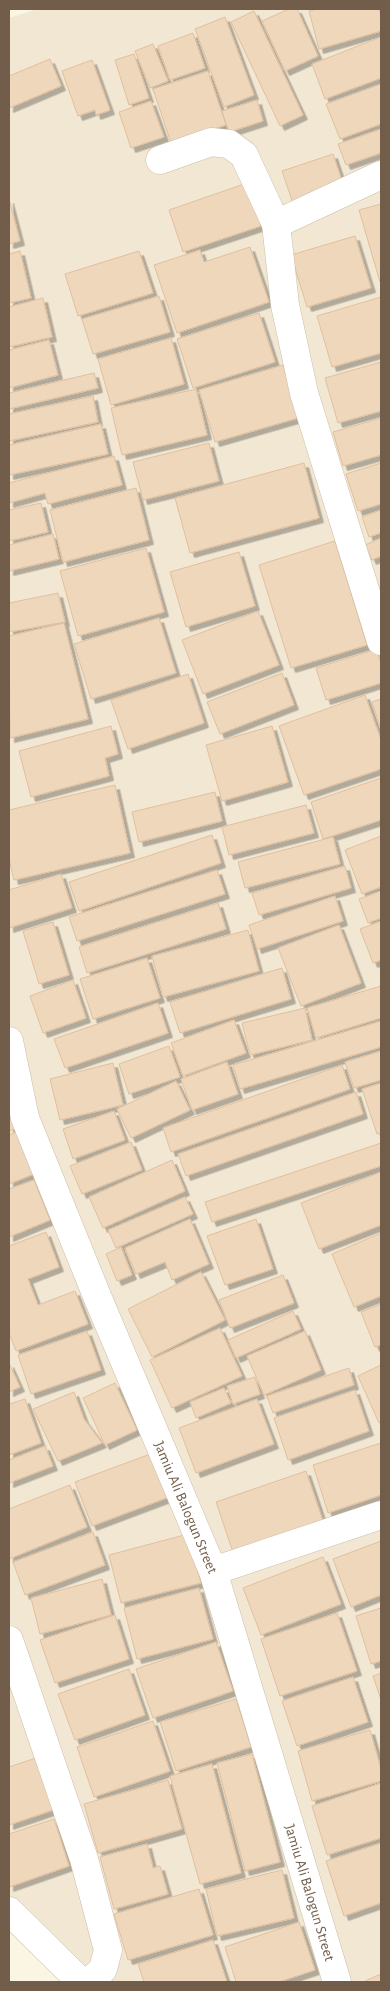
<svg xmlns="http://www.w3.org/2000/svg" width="390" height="1991" viewBox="0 0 390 1991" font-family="'Alegreya Sans',sans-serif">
  <defs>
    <filter id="shadow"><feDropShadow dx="4.5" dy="4.5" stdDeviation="0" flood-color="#0004"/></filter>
  </defs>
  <rect width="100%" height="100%" fill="#fbf5e3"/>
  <path fill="#f2e7d2" d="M 38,9 L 381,9 L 381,1982 L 64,1982 L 9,1910 L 9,18 Z"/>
  <path fill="#efd7bc" stroke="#e1bf9d" filter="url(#shadow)" d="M 289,9 L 297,9 L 318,56 L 285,71 L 262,21 Z
    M 317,9 L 379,9 L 381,17 L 381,31 L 319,49 L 309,11 Z
    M 254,11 L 303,115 L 280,126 L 231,22 Z
    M 225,17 L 254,95 L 224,107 L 195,29 Z
    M 193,33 L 205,68 L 170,80 L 158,46 Z
    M 381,37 L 381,78 L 325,99 L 312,64 Z
    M 153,44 L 168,81 L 150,88 L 135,51 Z
    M 134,54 L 149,98 L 129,105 L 115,60 Z
    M 50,59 L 61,86 L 9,108 L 9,76 Z
    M 92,60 L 110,110 L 96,115 L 95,110 L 78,116 L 62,71 Z
    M 208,71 L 226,125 L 171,143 L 153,89 Z
    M 381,84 L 381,124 L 340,139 L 326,104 Z
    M 257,100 L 263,121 L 229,132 L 222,111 Z
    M 151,101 L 164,137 L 131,148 L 119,112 Z
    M 381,129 L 381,153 L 346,165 L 338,144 Z
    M 333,154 L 345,190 L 294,206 L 282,171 Z
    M 247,183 L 261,226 L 183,252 L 169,210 Z
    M 9,199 L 20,241 L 9,244 Z
    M 381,204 L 381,282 L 380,282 L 359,210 Z
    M 355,236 L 371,288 L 307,307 L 291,255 Z
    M 250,247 L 269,302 L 177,333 L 154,265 L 200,250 L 204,262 Z
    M 20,251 L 31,298 L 9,303 L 9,254 Z
    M 139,251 L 153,293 L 78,316 L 65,274 Z
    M 159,296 L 170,332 L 93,354 L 82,319 Z
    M 381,297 L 381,353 L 332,367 L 317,316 Z
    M 43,298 L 52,337 L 9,347 L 9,307 Z
    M 259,313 L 275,362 L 193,388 L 177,339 Z
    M 171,338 L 184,384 L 111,405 L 98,359 Z
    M 49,340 L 58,375 L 9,388 L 9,350 Z
    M 381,362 L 381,411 L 338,423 L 325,378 Z
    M 283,365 L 298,418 L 215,442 L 199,390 Z
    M 94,373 L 98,388 L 9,409 L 9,393 Z
    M 196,389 L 207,435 L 122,455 L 111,408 Z
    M 93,396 L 98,422 L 9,441 L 9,414 Z
    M 381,418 L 381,455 L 343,466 L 333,432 Z
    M 101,424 L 108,454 L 9,475 L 9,445 Z
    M 209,443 L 219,481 L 143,500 L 133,462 Z
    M 114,456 L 122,485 L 48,504 L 45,493 L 9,503 L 9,483 Z
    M 304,463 L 319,518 L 190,553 L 175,498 Z
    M 381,463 L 381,504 L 358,511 L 346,474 Z
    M 136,488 L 149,540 L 63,562 L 50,510 Z
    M 41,503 L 48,532 L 9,541 L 9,510 Z
    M 381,510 L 381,533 L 369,537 L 362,517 Z
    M 53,534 L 59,559 L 9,571 L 9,545 Z
    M 381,538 L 381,556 L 372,560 L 365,545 Z
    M 335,541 L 367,645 L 291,668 L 259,565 Z
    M 146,548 L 164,612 L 78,636 L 60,571 Z
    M 239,552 L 255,606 L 186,627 L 170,572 Z
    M 58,593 L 65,622 L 9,632 L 9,603 Z
    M 258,611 L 279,665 L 203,694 L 182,640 Z
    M 159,618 L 176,673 L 91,699 L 74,644 Z
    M 64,623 L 88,719 L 10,738 L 9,636 Z
    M 377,649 L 381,664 L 381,683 L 326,700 L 316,668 Z
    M 282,673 L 294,705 L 220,734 L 207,702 Z
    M 188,674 L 204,723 L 128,749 L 111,700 Z
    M 365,695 L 381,740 L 381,769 L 304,795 L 279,726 Z
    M 381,699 L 381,730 L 372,702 Z
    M 111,726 L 118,754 L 105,758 L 109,776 L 31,797 L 19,751 Z
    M 272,726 L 288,782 L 222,801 L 206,745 Z
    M 381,778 L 381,820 L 323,839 L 311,802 Z
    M 115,785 L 130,853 L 14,880 L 9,859 L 9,810 Z
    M 215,792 L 222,821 L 139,842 L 132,812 Z
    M 306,805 L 314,833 L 229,855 L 222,827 Z
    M 212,835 L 221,863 L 79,911 L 69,882 Z
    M 381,836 L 381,887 L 362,894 L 345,850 Z
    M 333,837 L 340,864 L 245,888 L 238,862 Z
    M 345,866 L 351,888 L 259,915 L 252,893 Z
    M 217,870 L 225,894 L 77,941 L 69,917 Z
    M 61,874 L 72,908 L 9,928 L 9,890 Z
    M 381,891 L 381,918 L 368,923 L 359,899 Z
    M 335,896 L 343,921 L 257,949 L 249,925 Z
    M 218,903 L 226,929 L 87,973 L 79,947 Z
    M 381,921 L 381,960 L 373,963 L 360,929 Z
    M 53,922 L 69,975 L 39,984 L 23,931 Z
    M 339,925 L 361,983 L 301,1006 L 278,948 Z
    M 248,930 L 259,971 L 163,997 L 152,956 Z
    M 147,958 L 160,998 L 93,1019 L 80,979 Z
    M 282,968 L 291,999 L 180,1033 L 170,1002 Z
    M 73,980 L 86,1018 L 43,1033 L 30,996 Z
    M 381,986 L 381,1018 L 316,1038 L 307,1008 Z
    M 158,1003 L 168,1033 L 65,1068 L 54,1039 Z
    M 305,1008 L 312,1040 L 250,1055 L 242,1023 Z
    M 234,1020 L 246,1053 L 183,1076 L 171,1043 Z
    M 381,1021 L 381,1047 L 240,1089 L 233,1065 Z
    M 169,1046 L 180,1077 L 129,1094 L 119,1064 Z
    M 381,1051 L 381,1080 L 354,1088 L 345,1062 Z
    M 227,1062 L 238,1094 L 192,1110 L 181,1079 Z
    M 113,1063 L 123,1105 L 60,1120 L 50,1079 Z
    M 342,1065 L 350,1089 L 171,1152 L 163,1128 Z
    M 176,1081 L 190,1110 L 131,1138 L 117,1109 Z
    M 381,1083 L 381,1133 L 377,1134 L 362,1089 Z
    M 356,1092 L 363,1114 L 186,1176 L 178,1154 Z
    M 9,1106 L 18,1128 L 9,1131 Z
    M 114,1111 L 125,1140 L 73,1159 L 63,1129 Z
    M 18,1131 L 34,1174 L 9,1184 L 9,1135 Z
    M 131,1142 L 142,1170 L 82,1194 L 70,1166 Z
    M 381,1143 L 381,1166 L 212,1222 L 205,1202 Z
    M 172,1160 L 185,1191 L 103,1228 L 89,1197 Z
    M 381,1172 L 381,1225 L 319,1249 L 301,1203 Z
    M 34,1180 L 50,1220 L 9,1237 L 9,1189 Z
    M 185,1197 L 193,1214 L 116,1248 L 108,1230 Z
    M 190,1219 L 209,1264 L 172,1280 L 165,1262 L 136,1274 L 125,1248 Z
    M 256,1219 L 273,1269 L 225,1285 L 207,1236 Z
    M 46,1232 L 59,1267 L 28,1279 L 38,1305 L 75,1291 L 88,1324 L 16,1351 L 9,1333 L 9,1246 Z
    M 381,1233 L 381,1296 L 354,1307 L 332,1254 Z
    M 121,1247 L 132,1275 L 117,1281 L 106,1254 Z
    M 201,1272 L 225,1320 L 152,1357 L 128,1309 Z
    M 283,1275 L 294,1303 L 230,1328 L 219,1300 Z
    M 381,1304 L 381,1345 L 375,1347 L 361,1312 Z
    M 293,1311 L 301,1329 L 236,1358 L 228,1340 Z
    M 220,1328 L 242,1376 L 172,1408 L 150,1360 Z
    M 87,1331 L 101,1370 L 31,1394 L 18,1355 Z
    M 305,1331 L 321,1370 L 264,1395 L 247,1356 Z
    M 9,1363 L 20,1387 L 9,1392 Z
    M 381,1365 L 381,1422 L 379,1423 L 358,1376 Z
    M 349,1368 L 354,1385 L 273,1413 L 267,1396 Z
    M 255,1377 L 260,1394 L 233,1404 L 227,1386 Z
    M 115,1383 L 137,1430 L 105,1445 L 83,1398 Z
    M 224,1388 L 231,1403 L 196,1418 L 190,1402 Z
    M 355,1390 L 369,1431 L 288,1460 L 274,1418 Z
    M 74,1392 L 84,1419 L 102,1443 L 58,1461 L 33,1409 Z
    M 25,1399 L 41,1443 L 9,1455 L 9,1404 Z
    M 257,1399 L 274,1444 L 196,1473 L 179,1428 Z
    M 381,1443 L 381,1495 L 328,1513 L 313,1465 Z
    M 45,1446 L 53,1466 L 9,1483 L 9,1460 Z
    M 153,1453 L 169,1497 L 92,1526 L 75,1482 Z
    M 306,1471 L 324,1524 L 234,1555 L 216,1502 Z
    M 70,1485 L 87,1527 L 9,1559 L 9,1509 Z
    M 93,1532 L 105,1565 L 25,1595 L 13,1562 Z
    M 188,1534 L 201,1583 L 121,1603 L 109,1555 Z
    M 381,1541 L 381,1595 L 351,1607 L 333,1559 Z
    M 323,1557 L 341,1604 L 261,1635 L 243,1588 Z
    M 102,1579 L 111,1615 L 40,1634 L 31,1598 Z
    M 199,1588 L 213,1639 L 137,1659 L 124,1608 Z
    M 381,1608 L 381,1661 L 371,1664 L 356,1616 Z
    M 337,1613 L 357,1671 L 280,1696 L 261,1639 Z
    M 115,1615 L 129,1659 L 55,1683 L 40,1640 Z
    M 216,1642 L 233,1691 L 153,1718 L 136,1669 Z
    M 129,1669 L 145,1715 L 75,1740 L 58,1694 Z
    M 381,1673 L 381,1700 L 373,1676 Z
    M 353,1677 L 368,1722 L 297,1746 L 282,1701 Z
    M 236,1699 L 251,1747 L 176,1771 L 160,1722 Z
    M 153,1721 L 170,1771 L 94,1797 L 77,1747 Z
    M 370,1730 L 381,1769 L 381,1781 L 312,1801 L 298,1751 Z
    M 252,1754 L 280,1862 L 245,1871 L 217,1763 Z
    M 39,1757 L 56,1809 L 9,1825 L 9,1767 Z
    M 212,1764 L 241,1873 L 200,1884 L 170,1776 Z
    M 168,1780 L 182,1829 L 98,1853 L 84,1804 Z
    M 381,1783 L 381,1838 L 327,1855 L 312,1806 Z
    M 54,1819 L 69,1866 L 9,1887 L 9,1834 Z
    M 381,1843 L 381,1903 L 344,1916 L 326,1861 Z
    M 147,1844 L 153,1868 L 160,1866 L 168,1894 L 114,1909 L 100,1857 Z
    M 282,1870 L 294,1918 L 217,1936 L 206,1889 Z
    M 199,1889 L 213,1935 L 128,1960 L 114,1914 Z
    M 299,1922 L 315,1970 L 279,1982 L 236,1982 L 225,1947 Z
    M 213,1940 L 227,1982 L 144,1982 L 138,1964 Z
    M 381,1974 L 381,1982 L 365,1982 L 365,1981 Z"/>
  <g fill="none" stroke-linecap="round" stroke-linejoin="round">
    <g stroke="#ccbdaa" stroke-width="29">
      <g id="minor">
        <path d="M 160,160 L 211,142 L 229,144 L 244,155 L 276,224 L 285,305 L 304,393 L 381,641"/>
        <path d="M 276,224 L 381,175"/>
        <path id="s1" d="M 9,1041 L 25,1118 L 97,1296 L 213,1571 L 337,1982"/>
        <path d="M 213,1571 L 381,1515"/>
        <path d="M 9,1640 L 84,1859 L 108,1950 L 103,1969 L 90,1982"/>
        <path d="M 9,1911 L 81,1982"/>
      </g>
    </g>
    <use href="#minor" stroke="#fff" stroke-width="28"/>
  </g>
  <g text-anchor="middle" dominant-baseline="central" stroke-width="4.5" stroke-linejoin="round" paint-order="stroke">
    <g font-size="15" fill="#725d4a" stroke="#fef8e9">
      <text stroke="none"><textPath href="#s1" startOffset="500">Jamiu Ali Balogun Street</textPath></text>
      <text stroke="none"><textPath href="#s1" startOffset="905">Jamiu Ali Balogun Street</textPath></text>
    </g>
  </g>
  <rect width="390" height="1991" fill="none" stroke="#725d4a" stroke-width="20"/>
</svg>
